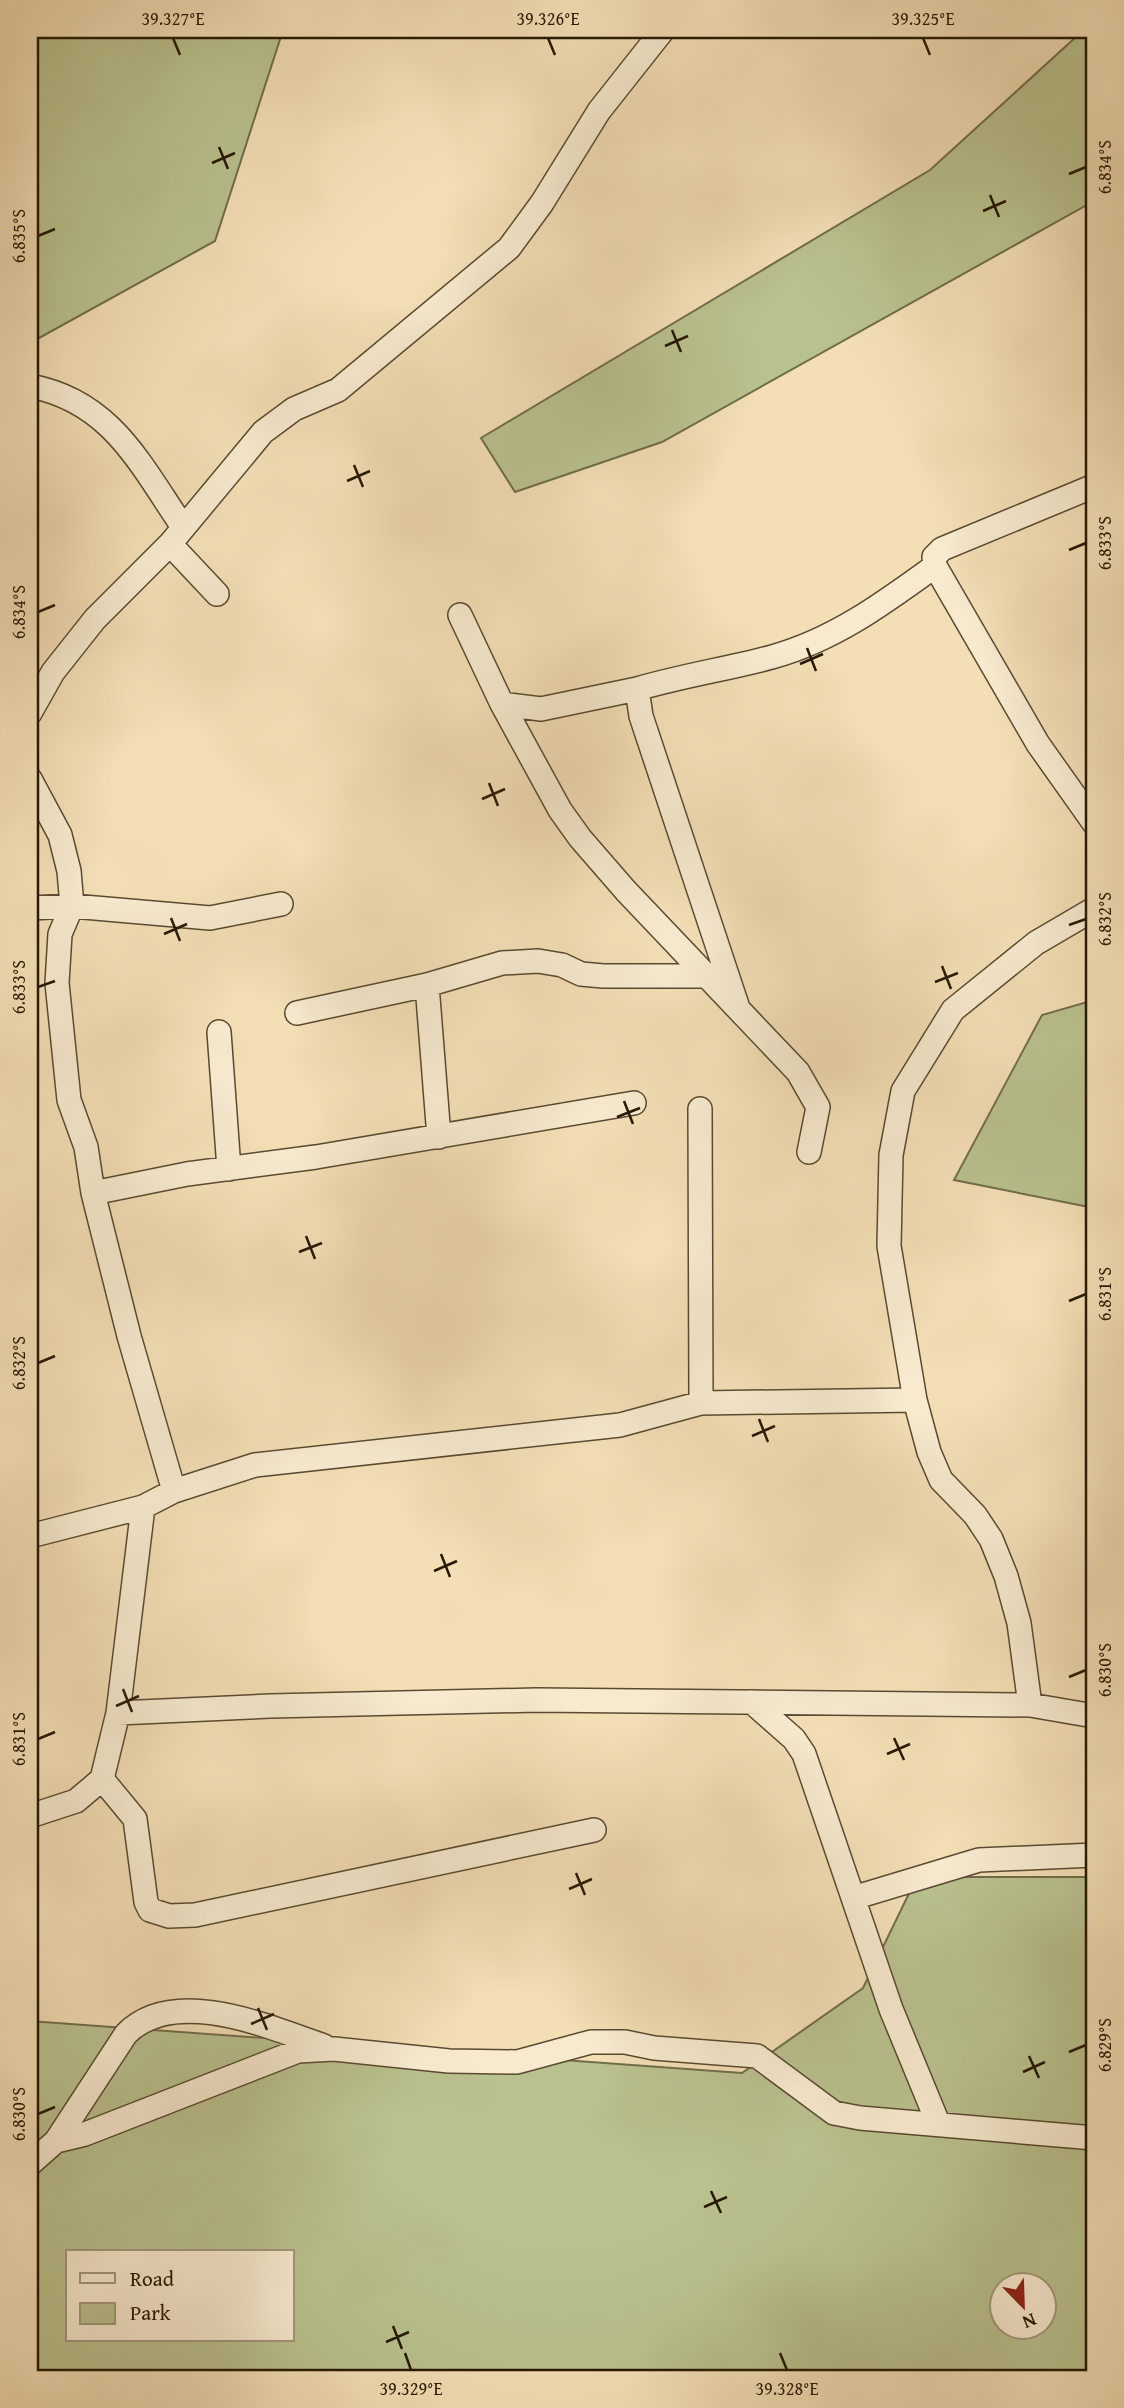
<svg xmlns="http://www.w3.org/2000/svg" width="1124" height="2408" viewBox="0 0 1124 2408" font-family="'Gentium Book Plus',serif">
  <rect width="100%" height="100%" fill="#f3deb5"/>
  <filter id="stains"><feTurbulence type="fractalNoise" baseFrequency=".00286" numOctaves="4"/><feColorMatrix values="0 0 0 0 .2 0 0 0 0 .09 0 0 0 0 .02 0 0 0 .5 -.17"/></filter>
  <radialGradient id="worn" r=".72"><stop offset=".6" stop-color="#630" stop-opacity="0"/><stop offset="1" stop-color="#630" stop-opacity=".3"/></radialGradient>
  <path fill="#b9c18e" stroke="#706d4a" stroke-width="2" fill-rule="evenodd" d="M 30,30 L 283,30 L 215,241 L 30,343 Z
    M 1069,30 L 1094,30 L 1094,201 L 662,442 L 515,492 L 481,438 L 930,170 L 1077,36 Z
    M 1094,1000 L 1094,1208 L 954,1180 L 1042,1015 Z
    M 917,1877 L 1094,1877 L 1094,2378 L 30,2378 L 30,2021 L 742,2073 L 863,1988 ZM 68,2252 L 292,2252 L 292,2340 L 68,2340 ZM 1002,2286 L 1044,2286 L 1044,2328 L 1002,2328 Z"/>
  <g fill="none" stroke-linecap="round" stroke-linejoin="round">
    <g stroke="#5a4a31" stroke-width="26">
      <path id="minor" d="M 30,386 C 111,401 140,464 183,527
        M 1094,486 L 942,549 L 934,557 L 935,566 L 1038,744 L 1094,823
        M 170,544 L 217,594
        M 460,615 L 502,704 L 541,709 L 637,689
        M 502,704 L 560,810 L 580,838 L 626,891 L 798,1072 L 818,1107 L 809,1152
        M 30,713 L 53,672 L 95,619 L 170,544 L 263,432 L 294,409 L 338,390 L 509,248 L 542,203 L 599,111 L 663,30
        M 30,779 L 60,835 L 69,871 L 72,906 L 60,934 L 57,983 L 69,1100 L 86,1147 L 93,1193 L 129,1336 L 174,1491
        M 30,908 L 72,906 L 210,918 L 281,904
        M 427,985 L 439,1137
        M 738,1008 L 641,716 L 637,689 C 681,676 727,669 772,657 C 834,640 884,603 935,566
        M 297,1013 L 427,985 L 502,963 L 538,961 L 562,965 L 581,974 L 603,976 L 708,976
        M 219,1032 L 229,1169
        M 700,1109 L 701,1403
        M 93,1193 L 187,1174 L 316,1157 L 634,1103
        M 30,1536 L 143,1507 L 174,1491 L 255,1465 L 620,1425 L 701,1403 L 915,1400
        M 752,1702 L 794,1739 L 804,1754 L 891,2009 L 938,2123
        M 1030,1705 L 1019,1623 L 1006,1576 L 991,1539 L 975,1515 L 941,1480 L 929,1452 L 915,1400 L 889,1246 L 891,1155 L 903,1091 L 953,1010 L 1036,943 L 1094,909
        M 118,1713 L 270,1706 L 536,1700 L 1030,1705 L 1094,1716
        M 102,1779 L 135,1819 L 146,1902 L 150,1910 L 169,1916 L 195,1915 L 594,1830
        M 30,1816 L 76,1801 L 102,1779 L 118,1713 L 143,1507
        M 853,1898 L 979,1860 L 1094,1855
        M 56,2141 L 126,2034 C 174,1985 269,2027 324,2046
        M 30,2164 L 56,2141 L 85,2134 L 298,2051 L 334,2049 L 449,2061 L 517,2062 L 591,2042 L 625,2042 L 654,2048 L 757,2056 L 834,2113 L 860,2118 L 1094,2138"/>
    </g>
    <use href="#minor" stroke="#f7eacf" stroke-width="23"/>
  </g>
  <path fill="none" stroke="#271905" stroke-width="2.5" d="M 173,38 L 180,55M 548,38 L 555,55M 923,38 L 930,55M 219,147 L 228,169M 212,163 L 235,153M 1069,174 L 1086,167M 990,195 L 999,217M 983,211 L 1006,201M 38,236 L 55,229M 672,330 L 681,352M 665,346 L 688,336M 354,465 L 363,487M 347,481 L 370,471M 1069,550 L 1086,543M 38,612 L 55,605M 807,648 L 816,671M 800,664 L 823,654M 489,783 L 498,806M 482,799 L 505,789M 171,918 L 180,941M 1069,925 L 1086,919M 164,934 L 187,924M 942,966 L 951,989M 935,982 L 958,973M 38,987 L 55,981M 624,1101 L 633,1124M 617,1117 L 640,1108M 306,1236 L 315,1259M 299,1252 L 322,1243M 1069,1301 L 1086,1294M 38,1363 L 55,1356M 759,1419 L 768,1442M 752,1436 L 775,1426M 441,1554 L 450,1577M 434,1571 L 457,1561M 1069,1677 L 1086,1670M 123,1689 L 132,1712M 116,1706 L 139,1696M 894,1738 L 904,1760M 38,1739 L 55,1732M 887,1754 L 910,1744M 576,1873 L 585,1895M 569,1889 L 592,1879M 258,2008 L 267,2030M 251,2024 L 274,2014M 1069,2052 L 1086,2045M 1029,2056 L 1039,2078M 1023,2072 L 1045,2062M 38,2114 L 55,2107M 711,2191 L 721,2213M 704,2207 L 727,2197M 393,2326 L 402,2349M 386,2342 L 409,2332M 405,2353 L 411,2370M 780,2353 L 787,2370"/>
  <rect width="1124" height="2408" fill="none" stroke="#f3deb5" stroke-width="77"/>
  <rect x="66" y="2250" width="228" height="91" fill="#f7eacf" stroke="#a4967e" stroke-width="2"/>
  <rect x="80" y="2273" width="35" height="10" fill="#f7eacf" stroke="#a4967e" stroke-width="2"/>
  <text x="130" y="2286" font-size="21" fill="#271905">Road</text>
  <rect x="80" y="2303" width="35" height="21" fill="#b9c18e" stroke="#a4967e" stroke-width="2"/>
  <text x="130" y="2320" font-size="21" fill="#271905">Park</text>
  <g transform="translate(1023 2306) rotate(157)"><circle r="33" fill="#f7eacf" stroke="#a4967e" stroke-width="2"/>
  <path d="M0-5L12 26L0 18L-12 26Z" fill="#8f2418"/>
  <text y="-10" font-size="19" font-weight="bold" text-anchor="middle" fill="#271905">N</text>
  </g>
  <rect x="38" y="38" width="1048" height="2332" fill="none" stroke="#271905" stroke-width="2.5"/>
  <g font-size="18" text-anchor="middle" fill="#271905">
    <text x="173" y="25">39.327°E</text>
    <text x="548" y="25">39.326°E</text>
    <text x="923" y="25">39.325°E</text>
    <text transform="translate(1105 167) rotate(-90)" y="6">6.834°S</text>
    <text transform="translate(19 236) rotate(-90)" y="6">6.835°S</text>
    <text transform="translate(1105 543) rotate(-90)" y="6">6.833°S</text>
    <text transform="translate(19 612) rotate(-90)" y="6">6.834°S</text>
    <text transform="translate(1105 919) rotate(-90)" y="6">6.832°S</text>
    <text transform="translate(19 987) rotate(-90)" y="6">6.833°S</text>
    <text transform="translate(1105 1294) rotate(-90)" y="6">6.831°S</text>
    <text transform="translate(19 1363) rotate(-90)" y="6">6.832°S</text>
    <text transform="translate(1105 1670) rotate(-90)" y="6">6.830°S</text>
    <text transform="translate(19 1739) rotate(-90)" y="6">6.831°S</text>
    <text transform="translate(1105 2045) rotate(-90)" y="6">6.829°S</text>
    <text transform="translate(19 2114) rotate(-90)" y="6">6.830°S</text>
    <text x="411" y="2395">39.329°E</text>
    <text x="787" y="2395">39.328°E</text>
  </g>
  <rect width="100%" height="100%" filter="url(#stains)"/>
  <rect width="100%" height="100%" fill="url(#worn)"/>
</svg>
